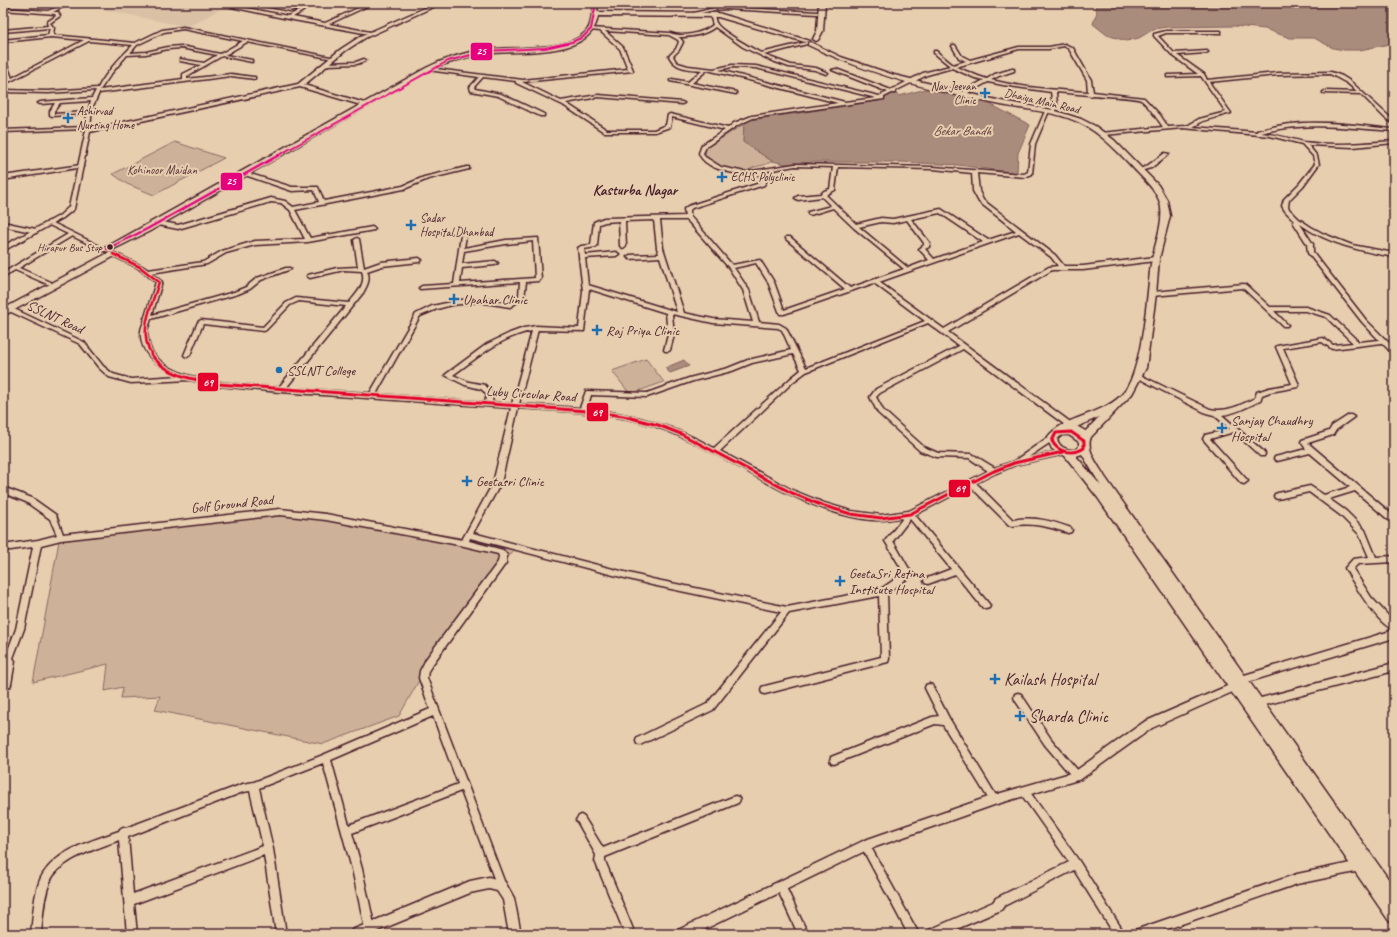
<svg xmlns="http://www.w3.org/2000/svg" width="1397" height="937" viewBox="0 0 1397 937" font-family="Caveat,sans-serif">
  <rect width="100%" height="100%" fill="#e6ceaf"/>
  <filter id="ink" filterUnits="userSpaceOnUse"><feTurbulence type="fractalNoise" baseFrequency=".025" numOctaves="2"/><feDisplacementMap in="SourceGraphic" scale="8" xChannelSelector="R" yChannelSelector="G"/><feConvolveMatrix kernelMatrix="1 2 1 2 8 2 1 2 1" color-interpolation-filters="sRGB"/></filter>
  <g filter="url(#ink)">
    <path fill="#dac0a5" d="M 114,3 L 206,3 L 224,7 L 188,27 L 100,9 Z"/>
    <path fill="#cdb299" stroke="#8c6862" d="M 744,124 L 743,142 L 772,161 C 765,167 752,165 747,172 C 727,170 720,168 705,155 L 706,148 Z
      M 175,142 L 224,158 L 154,195 L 127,184 L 113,174 Z
      M 646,359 L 664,382 L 630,394 L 612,371 Z
      M 280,513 L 322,515 L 516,547 L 430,661 L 399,716 L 323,744 L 155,710 L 160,696 L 121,698 L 123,687 L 105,691 L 108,664 L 33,682 L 59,541 Z"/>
    <path fill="#aa8c7c" stroke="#84605c" d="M 1095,3 L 1394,3 L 1394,43 L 1360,50 L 1344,50 L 1333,48 L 1314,38 L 1290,38 L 1265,29 L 1234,26 L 1167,27 L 1154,29 L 1139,38 L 1126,41 L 1107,35 L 1093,24 L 1097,12 Z
      M 930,88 L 982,100 L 1030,125 L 1018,153 L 1017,173 L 958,165 L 900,162 L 814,162 L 786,164 L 772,161 L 743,142 L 744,124 L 751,120 L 879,101 L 895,93 L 899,96 Z
      M 684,360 L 689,366 L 670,373 L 665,368 Z"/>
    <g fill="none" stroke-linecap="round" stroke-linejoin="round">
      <g stroke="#4a1f2b" stroke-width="3">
        <path id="minor" d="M 66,3 L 71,3 L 53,12 L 58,12 L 60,16 L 50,23 L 54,28 L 53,35 L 135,43 L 162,30 L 183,27 L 335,58 L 333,59 L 247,42 L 225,55 L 252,60 L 252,62 L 222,56 L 187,76 L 187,79 L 231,74 L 253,77 L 255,77 L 255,79 L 231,76 L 99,93 L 93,106 L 91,118 L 90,132 L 86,132 L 86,129 L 3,132 L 3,130 L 86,127 L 87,114 L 52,116 L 50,115 L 50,111 L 55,103 L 40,104 L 38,103 L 40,102 L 92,98 L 96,90 L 48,93 L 3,92 L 3,90 L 48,91 L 98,88 C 107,71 120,58 133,45 L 89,41 L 3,85 L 3,82 L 9,79 L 3,65 L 3,59 L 5,60 L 12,78 L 84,40 L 51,37 L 3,42 L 3,40 L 48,35 L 50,28 L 3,32 L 3,30 L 48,26 L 47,22 L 56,16 L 55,14 L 3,10 L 3,8 L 48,11 ZM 183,29 L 243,41 L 220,54 L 181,46 L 168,47 L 146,52 L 130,53 L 137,45 L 164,32 ZM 181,48 L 217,55 L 204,63 L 180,59 L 180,61 L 201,65 L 183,74 L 183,79 L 100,90 L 111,74 L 127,55 L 146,54 L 168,49 ZM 91,101 L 88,112 L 54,114 L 54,111 L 60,103 Z
          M 212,3 L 220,3 L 288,16 L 300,10 L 298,8 L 290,11 L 250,3 L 258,3 L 290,9 L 300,3 L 305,3 L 300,6 L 304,10 L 303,11 L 293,17 L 325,23 L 369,3 L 374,3 L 329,24 L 370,32 L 370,34 L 369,34 L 288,19 Z
          M 415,3 L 421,3 L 433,7 L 431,8 Z
          M 727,7 L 817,12 L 819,13 L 817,14 L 727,9 L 714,10 L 692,15 L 690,14 L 714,8 Z
          M 712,14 L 714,15 C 715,18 715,22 717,24 C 722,32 752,48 761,53 L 807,42 L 807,44 L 764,55 L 791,65 L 816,68 L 828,73 L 826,74 L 815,70 L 789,67 L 770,60 L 743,47 L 715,27 C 705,35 690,37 678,37 L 680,38 L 683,42 L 679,50 L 673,56 L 675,60 L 678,63 L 688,66 L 714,69 L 732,65 L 756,66 L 879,96 L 888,92 L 832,70 L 836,69 L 891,90 L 923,73 L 950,66 L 934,53 L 934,51 L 936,51 L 953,65 L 966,61 L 959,58 L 952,46 L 953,45 L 955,45 L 962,56 L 970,60 L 1019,47 L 1049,47 L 1065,44 L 1073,48 L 1091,80 L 1093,92 L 1144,98 L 1160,115 L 1168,127 L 1187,126 L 1199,119 L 1226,112 L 1201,76 L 1167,77 L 1167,75 L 1169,75 L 1198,74 L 1172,55 L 1154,36 L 1154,34 L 1166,31 L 1221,31 L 1221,33 L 1166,33 L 1158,36 L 1174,53 L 1207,51 L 1208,52 L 1206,53 L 1177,55 L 1204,74 L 1207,80 L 1278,73 L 1331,72 L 1342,76 L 1350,81 L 1394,121 L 1394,124 L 1385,118 L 1361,94 L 1323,93 L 1323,92 L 1325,91 L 1358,92 L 1347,83 L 1330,74 L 1278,75 L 1209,82 L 1231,113 L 1203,121 L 1193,127 L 1257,132 L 1257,131 C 1269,128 1279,125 1291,124 C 1325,120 1360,126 1394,129 L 1394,131 C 1349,128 1305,121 1261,133 C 1276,134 1290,139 1304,142 C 1334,146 1364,143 1394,141 L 1394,143 L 1353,147 L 1308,145 L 1317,156 L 1319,164 L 1303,186 L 1289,200 L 1288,206 L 1289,209 L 1299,219 L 1311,227 L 1324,234 L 1352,245 L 1394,253 L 1394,257 C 1361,251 1328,244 1300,224 L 1313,244 L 1313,252 L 1366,320 L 1394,348 L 1394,354 L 1392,353 L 1382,343 L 1332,349 L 1322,342 L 1283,348 L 1299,385 L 1298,387 L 1270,392 L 1262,395 L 1260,401 C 1249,406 1235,414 1222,415 L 1264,452 L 1265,454 L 1264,456 L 1260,456 L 1234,432 L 1210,439 L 1248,481 L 1244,484 L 1241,483 L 1203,439 L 1205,435 L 1230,429 L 1214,415 L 1206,413 L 1136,377 L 1135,376 L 1136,375 L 1140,375 L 1210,409 C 1225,413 1241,405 1255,398 L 1257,392 L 1269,388 L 1292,384 L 1276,347 L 1277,346 L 1323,338 L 1333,345 L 1353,343 L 1326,317 L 1306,311 L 1274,311 L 1288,325 L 1287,326 L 1283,326 L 1243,288 L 1152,296 L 1149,294 L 1152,292 L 1244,284 L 1246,285 L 1270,307 L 1306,307 L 1330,315 L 1359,342 L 1379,340 L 1362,322 L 1308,253 L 1307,244 L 1293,222 L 1295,221 L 1285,211 L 1282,206 L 1284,199 L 1299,184 L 1315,164 L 1313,156 L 1302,144 L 1270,136 L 1183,128 L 1103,135 L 1101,134 L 1101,133 L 1163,127 C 1159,121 1147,104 1141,100 C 1135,97 1102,96 1093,95 L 1091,96 L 1089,95 L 1056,92 L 1057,105 L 1055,112 L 1053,113 L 1051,112 L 1053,105 L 1051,92 L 1003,85 L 988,82 L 964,95 L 960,95 L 960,93 L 984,80 L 975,78 L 952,68 L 927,75 L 895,91 L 895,93 L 892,93 L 884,97 L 884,99 L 753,118 L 738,125 L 706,147 L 703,153 L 705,157 L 721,167 L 745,172 L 795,164 L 933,167 L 1024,174 L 1028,172 L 1031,144 L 1045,111 L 1049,110 L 1049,111 L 1035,144 L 1032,174 L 1025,177 L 977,173 L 979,191 L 983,200 L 1055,255 L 1064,266 L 1083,266 L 1155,257 L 1158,259 L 1155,261 L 1083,270 L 1052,270 L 948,332 L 1073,424 L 1089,433 L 1090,435 L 1089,437 L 1085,437 L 1069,428 L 963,349 L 880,393 L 876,397 L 883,410 L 924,447 L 938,453 L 972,454 L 995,468 L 1014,461 L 1050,436 L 1054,436 L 1055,438 L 1054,440 L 1027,458 L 1063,450 L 1066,452 L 1065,454 L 1015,465 L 996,473 L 976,483 L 1013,520 C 1034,516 1052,521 1071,528 L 1072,530 L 1071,532 L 1068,533 C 1049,527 1032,522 1012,526 L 1009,525 L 970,486 L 915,515 L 989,604 L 990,606 L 989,608 L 986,609 L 983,608 L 955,574 L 928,584 L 925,583 L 924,581 L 925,579 L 951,569 L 910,519 L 893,541 L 912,574 L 911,576 L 887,593 L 889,659 L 888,662 L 765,694 L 762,693 L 761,690 L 762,687 L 765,686 L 881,657 L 879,596 L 789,613 L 713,710 L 640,745 L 637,744 L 636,741 L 637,738 L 707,704 L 781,612 L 652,585 L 470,538 L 469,541 L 503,550 L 507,555 L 506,563 L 432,665 L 428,671 L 427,678 L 506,886 L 504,889 L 501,891 L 498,889 L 461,791 L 352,833 L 362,869 L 375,929 L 374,933 L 370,934 L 366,933 L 352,869 L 323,763 L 259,788 L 273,849 L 286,934 L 276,934 L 264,855 L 134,904 L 137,934 L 127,934 L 119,840 C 97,849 59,859 50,882 C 43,899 43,917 41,934 L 31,934 C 33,917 34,888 43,874 C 59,849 92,841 119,831 L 120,829 L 123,827 L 126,828 L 243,784 L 254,782 L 323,755 L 430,709 L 419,678 L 420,671 L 426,659 L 498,562 L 499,556 L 498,554 L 464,546 L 326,520 L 280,515 L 61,540 L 41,545 L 24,629 L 13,658 L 15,661 L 11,684 L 10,687 L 7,688 L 4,687 L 3,685 L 7,662 L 5,658 L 16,629 L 33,547 L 3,551 L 3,545 L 38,540 L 57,535 L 50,519 L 26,502 L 3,493 L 3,487 L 32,498 L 56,515 L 63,534 L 280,509 L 326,514 L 462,540 L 493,483 L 511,408 L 280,392 L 218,386 L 189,380 L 131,383 L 109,377 L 99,368 L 80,344 L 9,311 L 3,310 L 3,306 L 12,308 L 84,342 L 103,366 L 113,374 L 131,379 L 179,376 C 160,368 139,355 141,331 C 141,327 144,323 145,319 L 144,318 L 145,317 L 156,282 L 138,268 L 111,255 L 111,253 L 115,253 L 142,266 L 148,270 L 203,262 L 222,251 L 255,241 L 305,239 L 290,210 L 281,203 L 271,202 L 178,229 L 158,225 L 155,223 L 158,221 L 178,225 L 271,198 L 285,201 L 293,207 L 319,202 L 314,190 L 292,191 L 242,174 L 242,172 L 244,172 L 292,187 L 318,187 L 324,201 L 403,186 L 424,177 L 467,167 L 469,167 L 469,169 L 428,179 L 404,189 L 295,210 L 310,238 L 372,227 L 375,229 L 374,230 L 308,242 L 255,245 L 226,253 L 207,264 L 151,273 L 162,282 L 152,315 L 234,292 L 246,287 L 257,278 L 286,268 L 290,268 L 291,269 L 261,280 L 250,289 L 238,294 L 151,319 C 150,323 148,327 147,331 C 147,333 148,337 148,340 C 154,384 246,385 279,387 L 346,306 L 299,301 L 290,305 L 266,330 L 264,331 L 203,324 L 190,355 L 187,357 L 185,356 L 184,355 L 198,322 L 201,320 L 263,327 L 286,303 L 296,298 L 349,303 C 356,294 367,284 362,271 L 344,270 L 310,278 L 307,276 L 308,275 L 337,268 L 358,267 L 354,240 L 357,238 L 359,239 L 364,268 L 381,262 L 419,258 L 422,260 L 419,262 L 382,266 L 367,271 C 371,279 367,286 363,293 L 286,388 L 370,393 L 416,314 L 432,306 L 461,300 L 488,299 L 509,303 L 519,296 L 520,282 L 420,289 L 419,288 L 422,286 L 454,284 L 461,235 L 463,234 L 466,236 L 464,248 L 506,240 L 538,238 L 541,279 L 538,281 L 526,282 L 524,298 L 510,307 L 479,302 L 452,305 L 437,309 L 420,316 L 376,394 L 485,402 L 487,394 L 481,389 L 465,385 L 445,375 L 487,344 L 510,333 L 524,328 L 536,326 L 579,328 L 583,291 L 578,248 L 581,246 L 591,245 L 594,222 L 604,218 L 685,216 L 684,209 L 688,206 L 760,183 L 762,179 L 757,173 C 753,173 748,175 744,174 C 729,173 704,168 699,153 L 702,145 L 725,130 L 672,117 L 670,127 L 655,132 L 604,132 L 563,105 L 516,83 L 516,81 L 483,77 L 474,87 L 475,89 L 501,94 L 544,114 L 544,116 L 540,116 L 498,96 L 471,91 L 470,87 L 479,77 L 428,70 L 426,69 L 428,68 L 523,80 L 628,69 L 620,49 L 600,31 L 590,30 L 590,28 L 670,33 C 683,38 703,33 713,25 L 710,15 ZM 605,31 L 669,35 L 678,40 L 679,42 L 676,49 L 669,56 C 675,69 689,69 702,70 L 688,82 L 672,79 L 670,80 L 670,81 L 736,94 L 736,92 L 692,83 L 707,70 L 745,79 L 838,103 L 752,116 L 734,123 L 728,128 L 670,114 L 668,115 L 666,125 L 654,130 L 607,130 L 566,103 L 598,97 L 682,104 L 684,103 L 682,102 L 598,95 L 561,101 L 522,82 L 633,71 L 633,70 L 623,47 ZM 1064,46 L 1069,49 L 1087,80 L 1088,92 C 1056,90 1023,88 991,80 L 999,76 L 1014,71 L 1014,69 L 1012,69 L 995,74 L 987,79 L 978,76 L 956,67 L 1019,49 L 1049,49 ZM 732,67 L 756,68 L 876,98 L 845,102 L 719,70 ZM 795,166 L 833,167 L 830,189 L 824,191 L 821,194 L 798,196 L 795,198 L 798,200 L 822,197 L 831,206 L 808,212 L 808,214 L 810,215 L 833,208 L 854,228 L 904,269 L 850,288 L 790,237 L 786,237 L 786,239 L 845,289 L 784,310 L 774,282 L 760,260 L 732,265 L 690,216 L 690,210 L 692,208 L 764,185 L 768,179 L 762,172 ZM 838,167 L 933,169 L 972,173 L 973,191 L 979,202 L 1016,231 L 988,240 L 941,209 L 893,219 L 881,218 L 856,224 L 826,195 L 835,190 ZM 940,213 L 983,242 L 934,259 L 925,249 L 929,247 L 930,243 L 911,219 ZM 654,220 L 657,248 L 659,254 L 630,255 L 627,257 L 630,259 L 660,257 L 677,312 L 588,285 L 585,258 L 616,256 L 619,254 L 616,252 L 585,255 L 584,249 L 596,247 L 597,246 L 599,224 L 605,222 L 619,221 L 620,246 L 623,248 L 626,246 L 625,221 ZM 660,220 L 687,220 L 729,268 L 743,290 L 753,322 L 713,319 L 684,313 L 663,248 ZM 907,220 L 924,243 L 924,245 L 919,249 L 929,260 L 908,268 L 859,227 L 881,222 L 893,223 ZM 1019,233 L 1051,257 L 1058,266 L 1049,267 L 944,329 L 879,282 ZM 533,241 L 535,278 L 460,283 L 462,268 L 495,265 L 498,263 L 495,261 L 462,264 L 464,251 L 506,244 ZM 756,263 L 768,282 L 780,314 L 784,314 L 874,283 L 925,321 L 806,368 L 786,328 L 779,324 L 759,322 L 749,290 L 734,268 ZM 589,289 L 666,313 L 668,335 L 664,350 L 665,351 L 669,351 L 670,350 L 674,335 L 672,314 L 713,323 L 778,328 L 782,330 L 791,350 L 748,360 L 728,368 L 689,378 L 647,393 L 586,391 L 580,408 L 519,404 L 538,330 L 584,331 ZM 928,323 L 959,346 L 876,389 L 870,397 L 878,413 L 920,451 L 937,457 L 969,458 L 988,471 L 909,511 L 881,515 L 851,511 L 824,503 L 794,491 L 720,451 L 794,381 L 806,372 ZM 532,331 L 512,404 L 492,402 L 493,394 L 485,385 L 469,382 L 453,375 C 478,357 502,336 532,331 ZM 793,354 L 801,370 L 790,379 L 714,448 C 673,425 633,413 587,409 L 591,395 L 647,397 L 693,381 L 732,371 L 752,363 ZM 518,408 C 568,412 620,412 668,431 C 726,454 776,495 837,513 C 851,517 867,521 882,520 C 889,520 896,518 903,518 L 885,541 L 904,573 L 881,589 L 787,607 L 652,579 L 473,533 L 501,483 ZM 433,716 L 458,784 L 349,825 L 331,760 ZM 250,791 L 263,846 L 133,894 L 128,837 L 243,792 Z
          M 364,59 L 366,60 L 365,61 L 357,64 L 327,65 L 325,64 L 327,63 L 356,62 Z
          M 1165,153 L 1169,154 L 1151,168 L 1140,171 L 1138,170 L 1147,166 Z
          M 81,165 L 83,166 L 83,167 L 3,180 L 3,176 Z
          M 49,221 L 108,250 L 107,251 L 103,251 L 72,236 L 19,268 L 51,282 L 51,284 L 47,284 L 15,270 L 3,277 L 3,273 L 68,234 L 47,224 L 47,222 Z
          M 3,222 L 36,229 L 39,231 L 36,233 L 3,226 Z
          M 1349,415 L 1351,415 L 1354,417 L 1336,430 L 1333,435 L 1308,443 L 1394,516 L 1394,523 L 1391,522 L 1355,491 L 1329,499 L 1346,511 L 1365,530 L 1376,557 L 1394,556 L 1394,562 L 1358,564 L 1353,569 L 1371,597 L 1394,622 L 1394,630 C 1377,624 1354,584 1345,568 L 1353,559 L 1369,557 L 1359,534 L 1340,515 L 1309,492 L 1278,499 L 1275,498 L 1274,496 L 1275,494 L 1278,493 L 1310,486 L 1324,495 L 1350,487 L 1310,453 L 1277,461 L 1274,459 L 1275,457 L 1306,449 L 1301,442 L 1302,440 L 1329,431 L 1332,426 Z
          M 1394,663 L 1394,671 L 1257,707 L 1254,706 L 1253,703 L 1254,700 L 1257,699 Z
          M 929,684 L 932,685 L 949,718 L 997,797 L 999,800 L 997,803 L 994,804 L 991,803 L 943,725 L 935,724 L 834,764 L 831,763 L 830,760 L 831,757 L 932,717 L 939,716 L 925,688 L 926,685 Z
          M 1018,693 L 1021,694 L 1051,739 L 1080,773 L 1082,776 L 1080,779 L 1077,780 L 1074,779 L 1045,745 L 1015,700 L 1014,697 L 1015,694 Z
          M 1024,787 L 1027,788 L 1079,861 L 1125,934 L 1114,934 L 1074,870 L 1004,906 L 1001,910 L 945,934 L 928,934 L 929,930 L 993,902 L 996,898 L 1069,862 L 1021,794 L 1019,791 L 1021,788 Z
          M 735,796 L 738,797 L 740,800 L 738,803 L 605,857 L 605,861 L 635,934 L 625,934 L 595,861 L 596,855 L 578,823 L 576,820 L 578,817 L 581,815 L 584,817 L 603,848 Z
          M 865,840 L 868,842 L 919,934 L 908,934 L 862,848 L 860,845 L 862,842 Z
          M 1360,861 L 1363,863 L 1365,866 L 1363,869 L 1360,871 L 1297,884 L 1153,934 L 1133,934 L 1134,930 L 1138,929 L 1297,874 Z
          M 781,881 L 784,883 L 808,934 L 798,934 L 776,886 L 778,883 Z"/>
      </g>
      <g stroke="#4a1f2b" stroke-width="3">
        <path id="tertiary" d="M 436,3 L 442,3 L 365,38 L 345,51 L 304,85 L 368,104 L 368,106 L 364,106 L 300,87 L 90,132 L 74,209 L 63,218 L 3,251 L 3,246 L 59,216 L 69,207 L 86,130 L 298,84 L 341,49 L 361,36 Z
          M 594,3 L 598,3 L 597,14 L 595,15 L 593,14 Z
          M 1394,630 L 1394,638 L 1241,684 L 1238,683 L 1236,680 L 1238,677 L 1241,676 Z
          M 1234,683 L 1237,684 L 1239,687 L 1237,690 L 1152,728 L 1081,779 L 994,805 L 867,850 L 695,934 L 676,934 L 678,930 L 865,840 L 994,795 L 1074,772 L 1144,722 Z
          M 489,877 L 505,882 L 514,898 L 521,934 L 509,934 L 503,900 L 497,891 L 489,889 L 470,893 L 370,934 L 350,934 L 352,930 L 470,881 Z"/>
      </g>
      <g stroke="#4a1f2b" stroke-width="3">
        <path id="primary" d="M 810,42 L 841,57 L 894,75 L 1001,101 L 1053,110 L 1081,119 L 1095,126 L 1114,140 L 1158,185 L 1167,200 L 1170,216 L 1159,259 L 1156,294 L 1146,368 L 1132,394 L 1091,437 C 1085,450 1099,466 1105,477 L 1394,887 L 1394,923 L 1389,921 L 1098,498 L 1065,456 L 1052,449 L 1047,438 C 1063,415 1106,416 1125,391 C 1142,367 1147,301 1150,271 C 1152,249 1167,220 1159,200 C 1155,190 1146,181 1138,173 C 1120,154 1103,134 1078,122 C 1054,111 1027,110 1001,105 C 937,92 867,74 808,45 L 808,43 ZM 1099,417 L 1082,435 L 1072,429 ZM 1062,435 L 1069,435 L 1079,442 L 1079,447 L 1074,450 C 1066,450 1059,447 1057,439 ZM 1082,454 L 1101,486 L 1076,456 Z"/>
      </g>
      <g stroke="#4a1f2b" stroke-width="3">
        <path id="trunk" d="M 819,3 L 825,3 L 823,31 L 818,40 L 816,41 L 813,39 L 817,31 Z
          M 595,12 L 718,13 L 810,41 L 805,42 L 718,17 L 598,16 C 591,61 516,49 483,54 C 465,57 447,63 430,70 L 150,231 L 110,251 L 104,251 L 103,249 L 426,68 C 444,59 464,52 485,50 C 511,46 572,53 588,29 C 591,25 591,19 592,14 Z
          M 110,252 L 114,255 L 113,257 L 3,316 L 3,309 Z"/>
      </g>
      <use href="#minor" fill="#e6ceaf" fill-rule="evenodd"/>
      <use href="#tertiary" fill="#e6ceaf" fill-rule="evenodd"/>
      <use href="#primary" fill="#e6ceaf" fill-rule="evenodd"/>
      <use href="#trunk" fill="#e6ceaf" fill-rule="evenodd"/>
      <g stroke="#e6ceaf" stroke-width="4">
        <path id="bus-1-far1" d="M 277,156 L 448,61 L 486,51 L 545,48 L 572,42 L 583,37 L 591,29 L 596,3"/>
      </g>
      <g stroke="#e6ceaf" stroke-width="5">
        <path id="bus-1" d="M 107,249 L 147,229 L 279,155"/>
      </g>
      <g stroke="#e6ceaf" stroke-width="5">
        <path id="bus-2-far1" d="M 113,254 L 140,267 L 159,282 C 152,306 137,332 152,355"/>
      </g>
      <g stroke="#e6ceaf" stroke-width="6">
        <path id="bus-2" d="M 151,354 C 164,375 195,380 218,384 L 587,411 L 623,416 L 658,425 L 681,434 L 792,493 L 821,505 L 851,514 L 881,518 L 910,514 L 994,471 L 1014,463 L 1063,452
          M 1071,432 L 1084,441 L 1084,448 C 1073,455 1058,453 1052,441 L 1056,433 Z"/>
      </g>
      <use href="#bus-1-far1" stroke="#e5007d" stroke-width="2"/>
      <use href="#bus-1" stroke="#e5007d" stroke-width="2.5"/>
      <use href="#bus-2-far1" stroke="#e4002b" stroke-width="2.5"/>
      <use href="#bus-2" stroke="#e4002b" stroke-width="3"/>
    </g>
  </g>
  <g fill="#1f6fb2" stroke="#e6ceaf" stroke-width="1.5">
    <path d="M983 87h4v4h4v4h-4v4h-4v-4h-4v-4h4z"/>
    <path d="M66 112h4v4h4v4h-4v4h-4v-4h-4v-4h4z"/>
    <path d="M720 171h4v4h4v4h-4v4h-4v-4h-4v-4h4z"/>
    <path d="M409 219h4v4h4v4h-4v4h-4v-4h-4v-4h4z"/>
    <path d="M452 293h4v4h4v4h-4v4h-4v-4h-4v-4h4z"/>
    <path d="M595 324h4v4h4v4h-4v4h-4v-4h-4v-4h4z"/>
    <circle cx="279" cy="370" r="4"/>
    <path d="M1220 422h4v4h4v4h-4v4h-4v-4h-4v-4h4z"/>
    <path d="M465 475h4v4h4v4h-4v4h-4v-4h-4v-4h4z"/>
    <path d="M838 575h4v4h4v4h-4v4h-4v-4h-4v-4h4z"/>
    <path d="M993 673h4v4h4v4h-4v4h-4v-4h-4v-4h4z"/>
    <path d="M1018 710h4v4h4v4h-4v4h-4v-4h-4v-4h4z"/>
  </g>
  <circle fill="#4a1f2b" stroke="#e6ceaf" stroke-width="1.5" cx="110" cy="247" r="3.5"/>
  <g text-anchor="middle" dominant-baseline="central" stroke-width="4" stroke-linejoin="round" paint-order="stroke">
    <g font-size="11" fill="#4a1f2b" stroke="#e6ceaf" text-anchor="end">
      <text x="102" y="247">Hirapur Bus Stop</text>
    </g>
    <g font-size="12" fill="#4a1f2b" stroke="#e6ceaf" text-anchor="start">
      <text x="976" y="86" text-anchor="end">Nav Jeevan<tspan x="976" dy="14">Clinic</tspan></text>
      <text x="77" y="111">Ashirvad<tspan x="77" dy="14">Nursing Home</tspan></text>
      <text x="731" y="177">ECHS Polyclinic</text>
      <text x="420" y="218">Sadar<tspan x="420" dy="14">Hospital,Dhanbad</tspan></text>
    </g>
    <g font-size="12" fill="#4a1f2b" stroke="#e6ceaf">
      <text transform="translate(1042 101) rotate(13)">Dhaiya Main Road</text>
    </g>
    <g font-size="12" fill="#5e353c" stroke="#e6ceaf">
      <text x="162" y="170">Kohinoor Maidan</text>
    </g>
    <g font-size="13" font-style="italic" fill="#5d353b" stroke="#e6ceaf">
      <text x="962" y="131">Bekar Bandh</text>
    </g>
    <g font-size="14" fill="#4a1f2b" stroke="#e6ceaf" text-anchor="start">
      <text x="463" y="299">Upahar Clinic</text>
      <text x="606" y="330">Raj Priya Clinic</text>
      <text x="287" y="370">SSLNT College</text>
      <text x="1231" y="420">Sanjay Chaudhry<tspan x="1231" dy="16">Hospital</tspan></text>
      <text x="476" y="481">Geetasri Clinic</text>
      <text x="849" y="573">GeetaSri Retina<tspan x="849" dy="16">Institute Hospital</tspan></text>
    </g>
    <g font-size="14" fill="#4a1f2b" stroke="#e6ceaf">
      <text transform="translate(55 317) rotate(25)">SSLNT Road</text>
      <text transform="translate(531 394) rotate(4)">Luby Circular Road</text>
      <text transform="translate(232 504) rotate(-6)">Golf Ground Road</text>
    </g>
    <g font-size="15" font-weight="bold" fill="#4a1f2b" stroke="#e6ceaf">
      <text x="635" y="190">Kasturba Nagar</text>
    </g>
    <g font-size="17" fill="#4a1f2b" stroke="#e6ceaf" text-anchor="start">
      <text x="1004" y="679">Kailash Hospital</text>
      <text x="1029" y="716">Sharda Clinic</text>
    </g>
  </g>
  <g stroke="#e6ceaf" stroke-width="1.5">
    <rect x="470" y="42" width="23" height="19" rx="4" fill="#e5007d"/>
    <rect x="220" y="172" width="23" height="19" rx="4" fill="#e5007d"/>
    <rect x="197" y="372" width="22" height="20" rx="4" fill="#e4002b"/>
    <rect x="586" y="402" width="23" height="20" rx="4" fill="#e4002b"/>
    <rect x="948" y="479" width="23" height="19" rx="4" fill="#e4002b"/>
  </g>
  <g font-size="11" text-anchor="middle" font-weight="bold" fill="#fff">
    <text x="481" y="55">25</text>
    <text x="231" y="185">25</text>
    <text x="208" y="386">69</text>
    <text x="597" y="416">69</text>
    <text x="960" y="492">69</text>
  </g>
  <rect width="1397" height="937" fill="none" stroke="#e6ceaf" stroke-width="16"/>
  <rect x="8" y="8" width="1381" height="921" fill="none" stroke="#4a1f2b" stroke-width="1.5" filter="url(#ink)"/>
</svg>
